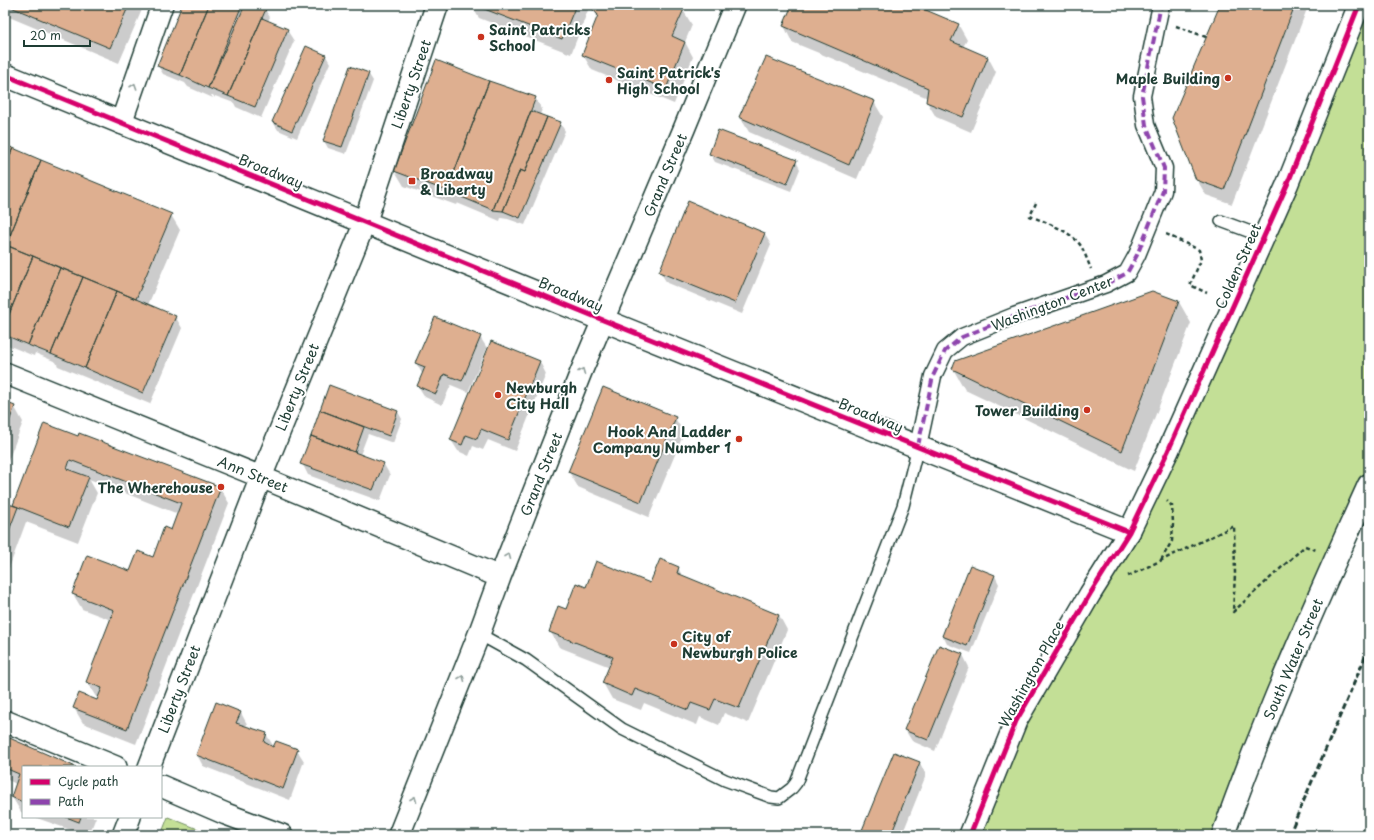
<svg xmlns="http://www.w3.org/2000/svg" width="1374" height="840" viewBox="0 0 1374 840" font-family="'Playpen Sans',sans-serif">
  <rect width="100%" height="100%" fill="#fff"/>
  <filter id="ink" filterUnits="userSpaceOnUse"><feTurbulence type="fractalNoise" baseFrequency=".025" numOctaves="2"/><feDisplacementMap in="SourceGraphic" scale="8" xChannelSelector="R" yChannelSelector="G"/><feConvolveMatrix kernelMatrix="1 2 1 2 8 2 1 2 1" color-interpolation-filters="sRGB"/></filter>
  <g filter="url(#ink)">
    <path fill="#c3df96" stroke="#718e65" d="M 1369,5 L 1369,492 L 1226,835 L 970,835 L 1016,721 L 1129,532 Z
      M 168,817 L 213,835 L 161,835 Z"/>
    <path fill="#0003" d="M 5,5 L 144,5 L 119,63 L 9,17 L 5,13 Z
      M 183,5 L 239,5 L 242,6 L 244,10 L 246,5 L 255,5 L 265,10 L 270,17 L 268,21 L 287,30 L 294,41 L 261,118 L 236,107 L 234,103 L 215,96 L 215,98 L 213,95 L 211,95 L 213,98 L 188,87 L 185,83 L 163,74 L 158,66 Z
      M 471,5 L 590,5 L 571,54 L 479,18 Z
      M 593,5 L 672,5 L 683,10 L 692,25 L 685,42 L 693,57 L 674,104 L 592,70 L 583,55 L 598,18 L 592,7 Z
      M 793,5 L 912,5 L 958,24 L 967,40 L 963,47 L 988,57 L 996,72 L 971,132 L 936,117 L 927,102 L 928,98 L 792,42 L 784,26 Z
      M 923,5 L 937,5 L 935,10 Z
      M 1221,5 L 1305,5 L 1307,9 L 1232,204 L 1206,195 L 1197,180 Z
      M 326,56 L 330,63 L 297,138 L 278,130 L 273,122 Z
      M 368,73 L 373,81 L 346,154 L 328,148 L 324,141 Z
      M 489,82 L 535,98 L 542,109 L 540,115 L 560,123 L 565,131 L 525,225 L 508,219 L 501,218 L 500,221 L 457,203 L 456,205 L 404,186 L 395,171 Z
      M 874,102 L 883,117 L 857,179 L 749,132 L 740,117 Z
      M 5,146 L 171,215 L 180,230 L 148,305 L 175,316 L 182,328 L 150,404 L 58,366 L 56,362 L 35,353 L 34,356 L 5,344 Z
      M 710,154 L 796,161 L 800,169 L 791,191 L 715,162 Z
      M 764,233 L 771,245 L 742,314 L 667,283 L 660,272 Z
      M 1179,302 L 1191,323 L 1134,471 L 965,390 L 953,369 Z
      M 480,337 L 487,348 L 468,392 L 451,385 L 442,405 L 425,397 L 418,386 L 423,375 L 416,363 Z
      M 492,342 L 540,362 L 546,374 L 515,451 L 488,440 L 483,450 L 473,446 L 469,456 L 458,451 L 451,440 Z
      M 330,387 L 398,412 L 402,419 L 393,443 L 368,434 L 360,455 L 383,463 L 390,475 L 380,501 L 308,475 L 302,463 Z
      M 5,403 L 14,406 L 23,422 L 5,469 Z
      M 675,418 L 684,433 L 649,517 L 578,487 L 569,472 Z
      M 45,425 L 220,488 L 229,503 L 136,744 L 83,723 L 74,708 L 98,701 L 99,698 L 96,697 L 87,682 L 111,620 L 82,609 L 73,594 L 131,573 L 154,558 L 171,532 L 178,514 L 89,479 L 97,493 L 78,542 L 26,522 L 5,579 L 5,504 L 13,507 Z
      M 678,568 L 683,577 L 779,615 L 787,630 L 748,723 L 724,713 L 719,725 L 700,717 L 697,725 L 644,703 L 641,710 L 612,699 L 603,683 L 610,667 L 559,647 L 550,631 L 566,610 L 586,588 L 651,584 Z
      M 995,576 L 999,584 L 971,653 L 947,644 L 943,636 Z
      M 940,646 L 963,655 L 969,667 L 935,751 L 912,741 L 905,730 Z
      M 217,704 L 241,713 L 247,724 L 246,727 L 266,734 L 274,747 L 297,750 L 304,761 L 290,800 L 203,766 L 197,755 Z
      M 5,737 L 73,767 L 23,767 L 23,813 L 21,812 L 12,797 L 16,784 L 8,780 L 5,788 Z
      M 920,763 L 926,775 L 902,835 L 861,835 Z
      M 34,817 L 96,817 L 89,835 L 85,835 Z"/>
    <path fill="#deaf90" stroke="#1f3d34" d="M 6,5 L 129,5 L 110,48 Z
      M 182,5 L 209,5 L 180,75 L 157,66 Z
      M 209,5 L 242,5 L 208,88 L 180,75 Z
      M 245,5 L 257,5 L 266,9 L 228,96 L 208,88 Z
      M 474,5 L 576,5 L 562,39 Z
      M 592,5 L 674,5 L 684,9 L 672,36 L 685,42 L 666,89 L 582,55 L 598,15 L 591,7 Z
      M 792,5 L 914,5 L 959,24 L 951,41 L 988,57 L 963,117 L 926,102 L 928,88 L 783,26 Z
      M 1220,5 L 1295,5 L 1224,190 L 1196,180 L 1172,118 Z
      M 262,18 L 288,29 L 255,107 L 228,96 Z
      M 306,46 L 326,55 L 292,131 L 272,122 Z
      M 766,57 L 875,101 L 849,165 L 739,117 Z
      M 436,60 L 489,81 L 447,191 L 394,171 Z
      M 350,66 L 369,73 L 342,147 L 323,141 Z
      M 489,81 L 536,97 L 493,210 L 447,191 Z
      M 531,111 L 547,117 L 525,172 L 520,170 L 503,211 L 493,210 Z
      M 547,117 L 561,122 L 520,218 L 503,211 L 520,170 L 525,172 Z
      M 718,130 L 797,160 L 787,184 L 709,154 Z
      M 5,145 L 13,148 L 5,167 Z
      M 13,148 L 41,160 L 6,245 L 5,167 Z
      M 41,160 L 172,214 L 136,299 L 6,245 Z
      M 688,201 L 765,233 L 735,303 L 659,272 Z
      M 5,245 L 33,256 L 5,324 Z
      M 33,256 L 60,268 L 28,345 L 5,335 L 5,324 Z
      M 60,268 L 83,277 L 51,354 L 28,345 Z
      M 83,277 L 117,291 L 85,368 L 51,354 Z
      M 117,291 L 176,316 L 143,393 L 85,368 Z
      M 1152,291 L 1179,301 L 1122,451 L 952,369 L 955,361 Z
      M 435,317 L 481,336 L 462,381 L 444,374 L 436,394 L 417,386 L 425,367 L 415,363 Z
      M 491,341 L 540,361 L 508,440 L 481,429 L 477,439 L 466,435 L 462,445 L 450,440 Z
      M 329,385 L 398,411 L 389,436 L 320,410 Z
      M 603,387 L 676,417 L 641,502 L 568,472 Z
      M 5,402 L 15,406 L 5,432 Z
      M 320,410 L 364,427 L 355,452 L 311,436 Z
      M 44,423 L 78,436 L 79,433 L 221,487 L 127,729 L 73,708 L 79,693 L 97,700 L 102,688 L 86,682 L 114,610 L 72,594 L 87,555 L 130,571 L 138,551 L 153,557 L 164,527 L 171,530 L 181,503 L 70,460 L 67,469 L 89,477 L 69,527 L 13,505 Z
      M 311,436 L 384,463 L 373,490 L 300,464 Z
      M 5,503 L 18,507 L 5,541 Z
      M 660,559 L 679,567 L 677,573 L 779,615 L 739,708 L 715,699 L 710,710 L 691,703 L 688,710 L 635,689 L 632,696 L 602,683 L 613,657 L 549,632 L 558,606 L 566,609 L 576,583 L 586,587 L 596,561 L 650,583 Z
      M 970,565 L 995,575 L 967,646 L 942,636 Z
      M 939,645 L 963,654 L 928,740 L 904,730 Z
      M 216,702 L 241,712 L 236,723 L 267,733 L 264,742 L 273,747 L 276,741 L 298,749 L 283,789 L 196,755 Z
      M 5,736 L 76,767 L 23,767 L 23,802 L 11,797 L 19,774 L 5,768 Z
      M 894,752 L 920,762 L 891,835 L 860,835 Z
      M 66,817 L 81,817 L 79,822 Z
      M 660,831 L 671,835 L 658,835 Z"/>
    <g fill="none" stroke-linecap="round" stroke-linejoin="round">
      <g stroke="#1f3d34" stroke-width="14">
        <path id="service" d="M 1221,221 L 1264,237
          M 479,634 L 526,660 L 622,729 L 725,780 L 771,797 L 779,798 L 792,788 L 796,783 L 903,506 L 918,446"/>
      </g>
      <g stroke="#1f3d34" stroke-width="19">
        <path id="pedestrian" d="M 918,446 L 933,376 L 945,351 L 962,337 L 1014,316 L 1106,284 L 1127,273 L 1137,255 L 1163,191 L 1164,168 L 1146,125 L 1142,96 L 1161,5"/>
      </g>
      <g stroke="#1f3d34" stroke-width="24">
        <path id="minor" d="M 121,123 L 162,5
          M 5,373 L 261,477 L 500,577
          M 5,721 L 116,767
          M 149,767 L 261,477 L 365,222
          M 161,786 L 226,814 L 282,835
          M 123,835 L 130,817
          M 399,835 L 479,634 L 500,577 L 581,372 L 684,129 L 735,5
          M 970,835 L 1016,721 L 1090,594 L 1129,532 L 1168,451 L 1287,185 L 1359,5"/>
      </g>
      <g stroke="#1f3d34" stroke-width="25">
        <path id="tertiary" d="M 5,75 L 603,320 L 1129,532
          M 365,222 L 437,5
          M 1223,835 C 1265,716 1317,600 1369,485"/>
      </g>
      <path stroke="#1f3d34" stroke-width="2.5" stroke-dasharray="4 3" stroke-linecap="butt" d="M 1176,26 L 1206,37
        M 1036,203 L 1030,216 C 1047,223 1070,230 1081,246 C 1085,253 1088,262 1091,269
        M 1166,234 L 1199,250 L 1201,260 L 1190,285 L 1207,293
        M 1161,560 L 1172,541 L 1173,523 L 1172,506 L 1167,501
        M 1128,576 L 1234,526 L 1235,574 L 1233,612 L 1305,546 L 1316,550"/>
      <use href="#service" stroke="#fff" stroke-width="11"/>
      <use href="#pedestrian" stroke="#fff" stroke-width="16"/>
      <use href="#minor" stroke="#fff" stroke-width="21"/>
      <use href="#tertiary" stroke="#fff" stroke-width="22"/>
      <path stroke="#1f3d34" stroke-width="3" stroke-dasharray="6 3" stroke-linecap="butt" d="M 1289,835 L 1369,648"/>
      <path stroke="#8e44ad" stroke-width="4" stroke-dasharray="8 4" stroke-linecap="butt" d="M 918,446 L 933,376 L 945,351 L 962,337 L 1014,316 L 1106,284 L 1127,273 L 1137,255 L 1163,191 L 1164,168 L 1146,125 L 1142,96 L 1161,5"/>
      <g stroke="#fff" stroke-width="8">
        <path id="cycleway" d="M 5,75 L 603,320 L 1129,532
          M 970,835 L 1016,721 L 1090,594 L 1129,532 L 1168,451 L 1287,185 L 1359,5"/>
      </g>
      <use href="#cycleway" stroke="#d6006c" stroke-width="5"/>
    </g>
    <defs><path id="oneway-chevron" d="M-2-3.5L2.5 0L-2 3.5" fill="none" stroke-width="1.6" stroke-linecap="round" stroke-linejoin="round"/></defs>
    <g stroke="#8f9e9a">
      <use href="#oneway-chevron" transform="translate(134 86) rotate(-71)"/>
      <use href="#oneway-chevron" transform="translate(582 371) rotate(-68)"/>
      <use href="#oneway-chevron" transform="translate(508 556) rotate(-68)"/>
      <use href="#oneway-chevron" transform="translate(462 678) rotate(-68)"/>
      <use href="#oneway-chevron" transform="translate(414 799) rotate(-68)"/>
    </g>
  </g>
  <g fill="#c8321e" stroke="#fff" stroke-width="1.5">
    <circle cx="481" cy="37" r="4"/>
    <circle cx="1228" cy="78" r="4"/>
    <circle cx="609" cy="80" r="4"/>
    <rect x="408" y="177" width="8" height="8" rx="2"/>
    <circle cx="498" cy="395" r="4"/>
    <circle cx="1087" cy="410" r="4"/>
    <circle cx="739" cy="439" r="4"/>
    <circle cx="221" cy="487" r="4"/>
    <circle cx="674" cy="644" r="4"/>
  </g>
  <g text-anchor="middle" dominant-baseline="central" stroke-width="4" stroke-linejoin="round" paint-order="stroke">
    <g font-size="14" font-weight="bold" fill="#1f3d34" stroke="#fff" text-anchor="start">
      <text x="489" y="29">Saint Patricks<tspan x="489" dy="16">School</tspan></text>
      <text x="617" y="72">Saint Patrick's<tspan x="617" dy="16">High School</tspan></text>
      <text x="1220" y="78" text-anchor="end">Maple Building</text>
      <text x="420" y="173">Broadway<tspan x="420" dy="16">&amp; Liberty</tspan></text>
      <text x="506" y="387">Newburgh<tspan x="506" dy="16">City Hall</tspan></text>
      <text x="1079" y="410" text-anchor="end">Tower Building</text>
      <text x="731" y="431" text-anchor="end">Hook And Ladder<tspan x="731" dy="16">Company Number 1</tspan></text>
      <text x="213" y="487" text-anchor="end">The Wherehouse</text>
      <text x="682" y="636">City of<tspan x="682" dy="16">Newburgh Police</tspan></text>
    </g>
    <g font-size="14" fill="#1f3d34" stroke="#fff">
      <text transform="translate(411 84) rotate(-71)">Liberty Street</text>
      <text transform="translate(271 171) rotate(22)">Broadway</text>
      <text transform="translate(665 175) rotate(-67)">Grand Street</text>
      <text transform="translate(1238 266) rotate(-66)">Сolden Street</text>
      <text transform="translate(571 294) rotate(22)">Broadway</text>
      <text transform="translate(1052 303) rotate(-21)">Washington Center</text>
      <text transform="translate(297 387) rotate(-68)">Liberty Street</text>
      <text transform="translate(871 415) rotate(22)">Broadway</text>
      <text transform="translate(253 474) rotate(22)">Ann Street</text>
      <text transform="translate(541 474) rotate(-68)">Grand Street</text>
      <text transform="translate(1293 659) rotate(-67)">South Water Street</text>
      <text transform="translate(1031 674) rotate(-61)">Washington Place</text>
      <text transform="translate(179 689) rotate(-69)">Liberty Street</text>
    </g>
  </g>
  <rect width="1374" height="840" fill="none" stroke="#fff" stroke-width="20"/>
  <rect x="10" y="10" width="1354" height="820" fill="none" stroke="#1f3d34" stroke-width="1.5" filter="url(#ink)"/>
  <rect x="22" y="766" width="140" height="52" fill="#ffffff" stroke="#a5b1ae"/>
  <rect x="30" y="779" width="20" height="6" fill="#d6006c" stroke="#a5b1ae"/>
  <text x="58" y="786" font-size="12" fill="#1f3d34">Cycle path</text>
  <rect x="30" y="799" width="20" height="6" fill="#8e44ad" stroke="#a5b1ae"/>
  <text x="58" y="806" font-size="12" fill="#1f3d34">Path</text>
  <path d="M24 40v6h66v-6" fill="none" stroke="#1f3d34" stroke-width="2"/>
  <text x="30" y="40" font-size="12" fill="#1f3d34" stroke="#ffffff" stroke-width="3" paint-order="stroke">20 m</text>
</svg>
